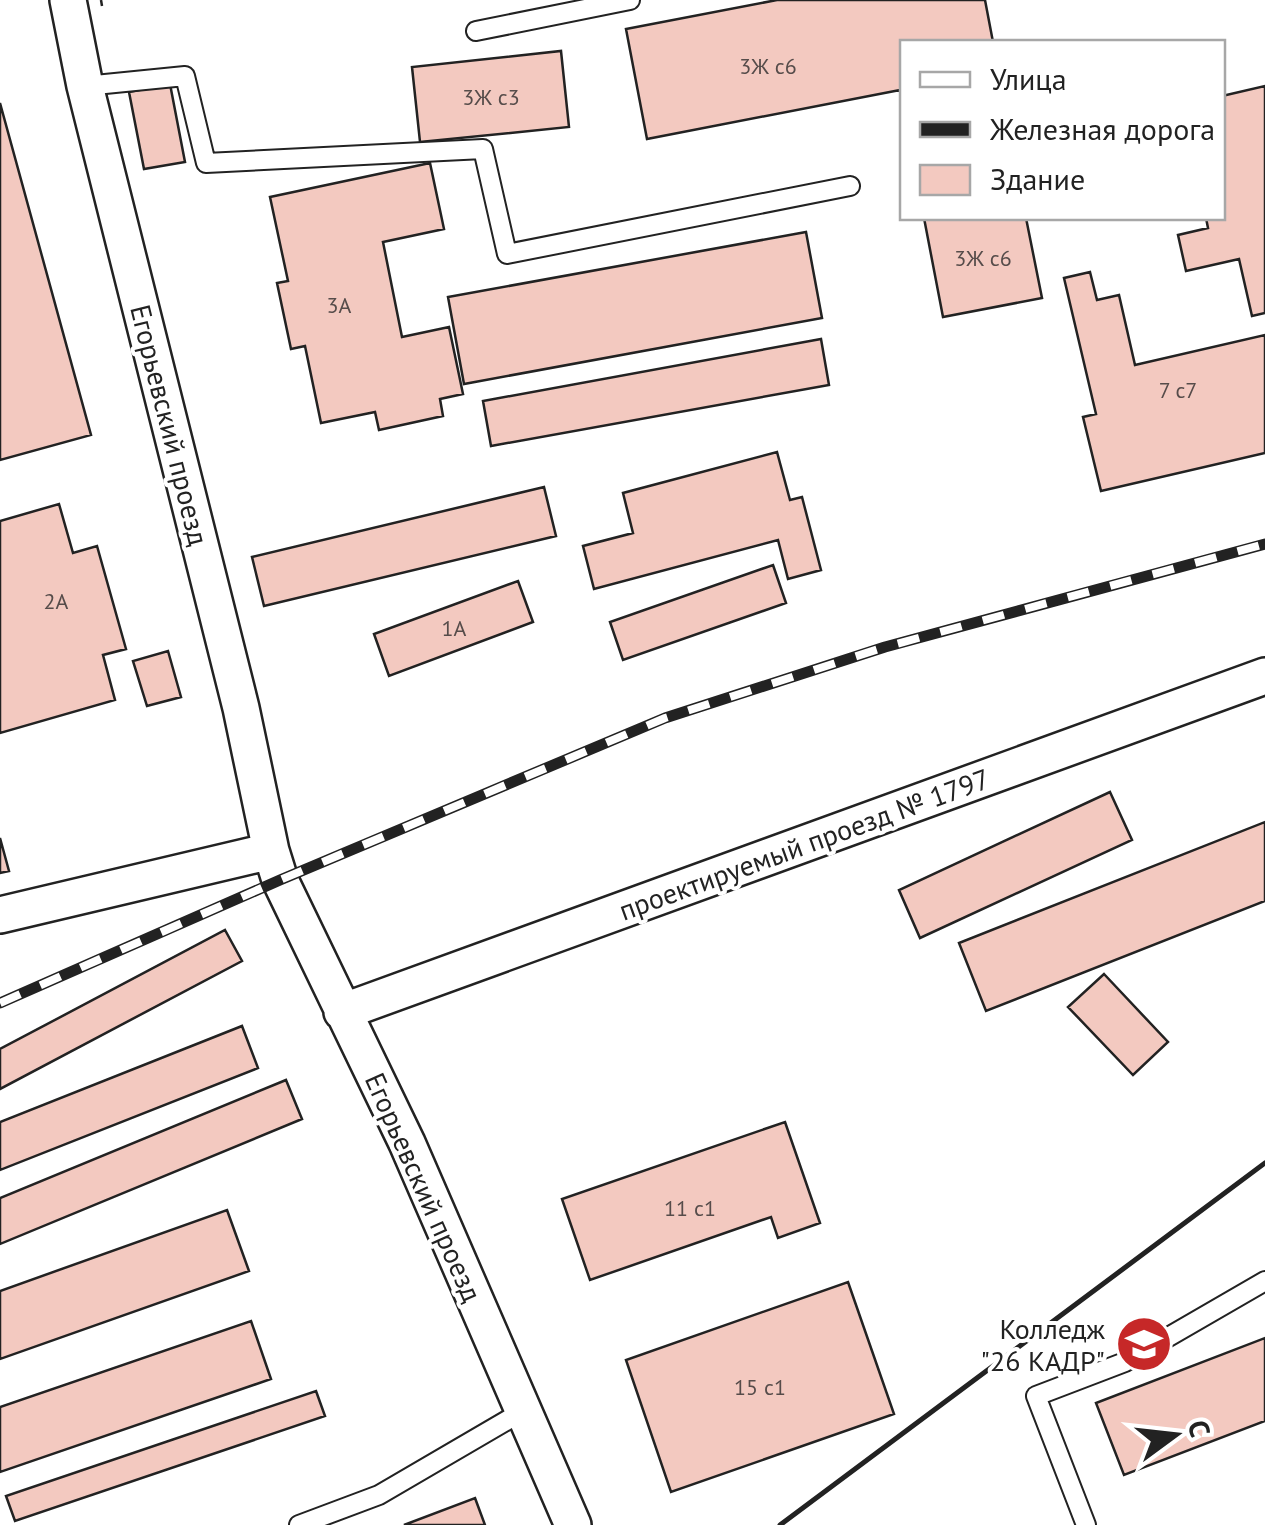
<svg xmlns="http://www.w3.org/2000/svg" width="1265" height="1525" viewBox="0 0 1265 1525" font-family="'PT Sans',sans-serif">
  <rect width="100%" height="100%" fill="#fff"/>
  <path fill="#f3c9c0" stroke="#222" stroke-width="2.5" d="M 777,0 L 985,0 L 993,42 L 902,42 L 902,104 L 900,90 L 647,139 L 626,29 Z
    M 561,51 L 569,127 L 420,142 L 412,67 Z
    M 170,84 L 185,162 L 144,169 L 129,92 Z
    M 1265,86 L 1265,313 L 1252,316 L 1239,259 L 1186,271 L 1178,235 L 1208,228 L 1206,218 L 1222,218 L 1222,96 Z
    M 0,103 L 91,435 L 0,460 Z
    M 430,163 L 444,229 L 383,242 L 402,337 L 449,327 L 463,394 L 440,399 L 443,416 L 379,430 L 375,412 L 321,423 L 305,346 L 291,349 L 277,283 L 288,281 L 270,197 Z
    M 924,218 L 1026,218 L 1042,298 L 943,317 Z
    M 806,232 L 822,318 L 464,384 L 448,297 Z
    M 1090,272 L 1097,300 L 1119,295 L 1135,365 L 1265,335 L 1265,453 L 1101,491 L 1083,417 L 1096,414 L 1064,278 Z
    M 821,339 L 829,385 L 491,446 L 483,401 Z
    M 777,452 L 790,500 L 802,497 L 821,570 L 788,579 L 778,540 L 594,589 L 583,546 L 633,533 L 623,493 Z
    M 544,487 L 556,536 L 264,606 L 252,557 Z
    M 59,504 L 73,553 L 97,546 L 126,649 L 103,655 L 115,700 L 0,733 L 0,521 Z
    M 773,565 L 786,603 L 623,660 L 610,622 Z
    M 518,581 L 533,622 L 389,676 L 374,634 Z
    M 168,651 L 181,697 L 147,706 L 133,661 Z
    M 1110,792 L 1132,840 L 920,938 L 899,890 Z
    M 1265,822 L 1265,901 L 986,1011 L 959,943 Z
    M 0,838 L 9,871 L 0,873 Z
    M 225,930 L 242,961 L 0,1089 L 0,1049 Z
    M 1104,974 L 1168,1042 L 1133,1075 L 1068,1007 Z
    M 242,1026 L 258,1068 L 0,1170 L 0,1122 Z
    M 286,1080 L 302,1119 L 0,1244 L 0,1198 Z
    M 785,1122 L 820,1223 L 778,1238 L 771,1217 L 590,1280 L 562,1199 Z
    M 227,1210 L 249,1271 L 0,1359 L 0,1291 Z
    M 848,1282 L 894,1414 L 671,1492 L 626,1360 Z
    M 251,1321 L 271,1379 L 0,1472 L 0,1407 Z
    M 1265,1338 L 1265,1421 L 1124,1475 L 1096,1403 Z
    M 316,1391 L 325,1416 L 15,1521 L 6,1496 Z
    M 475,1498 L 485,1525 L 404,1525 Z"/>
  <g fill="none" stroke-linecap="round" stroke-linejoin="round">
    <g stroke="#222" stroke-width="22">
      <path id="lane" d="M 476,31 L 630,0
        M 85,86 L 185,76 L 206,163 L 483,149 L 507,254 L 850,186
        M 299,1525 L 379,1495 L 523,1411
        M 1086,1525 L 1036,1396 L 1125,1362 L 1265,1281"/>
    </g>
    <g stroke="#222" stroke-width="40">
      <path id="street" d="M 68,0 L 85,86 L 241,708 L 271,851 L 280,880 L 407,1143 L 573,1525
        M 0,915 L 271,851
        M 342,1012 L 1265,676"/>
    </g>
    <use href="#lane" stroke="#fff" stroke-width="18"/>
    <use href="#street" stroke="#fff" stroke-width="35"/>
    <g stroke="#222" stroke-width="11">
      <path id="rail" d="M 0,1003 L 280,880 L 665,718 L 885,647 L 1265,544"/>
    </g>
    <use href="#rail" stroke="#fff" stroke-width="8" stroke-dasharray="22" stroke-linecap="butt"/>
    <path stroke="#222" stroke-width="2.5" stroke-dasharray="12 5" stroke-linecap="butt" d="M 101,0 L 102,6"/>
    <path stroke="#222" stroke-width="5" d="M 780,1525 L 1265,1163"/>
  </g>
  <defs>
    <g id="university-disc" transform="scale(2.875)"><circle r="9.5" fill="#c62828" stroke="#fff"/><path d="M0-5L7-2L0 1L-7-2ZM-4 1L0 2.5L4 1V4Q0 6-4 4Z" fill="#fff"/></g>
  </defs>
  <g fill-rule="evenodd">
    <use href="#university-disc" x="1144" y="1344"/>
  </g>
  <g text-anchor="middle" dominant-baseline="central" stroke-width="8" stroke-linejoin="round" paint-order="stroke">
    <g font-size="22" fill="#564c4a">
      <text x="768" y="66">3Ж с6</text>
      <text x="491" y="97">3Ж с3</text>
      <text x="983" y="258">3Ж с6</text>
      <text x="339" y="305">3А</text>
      <text x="1178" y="390">7 с7</text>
      <text x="56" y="601">2А</text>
      <text x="454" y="628">1А</text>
      <text x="690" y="1208">11 с1</text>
      <text x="760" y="1387">15 с1</text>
    </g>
    <g font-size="28" fill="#222" stroke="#fff">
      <text transform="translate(170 425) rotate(76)">Егорьевский проезд</text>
      <text transform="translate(804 844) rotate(-20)">проектируемый проезд № 1797</text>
      <text transform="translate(424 1187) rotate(66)">Егорьевский проезд</text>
    </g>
    <g font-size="28" fill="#222" stroke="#fff" text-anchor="end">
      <text x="1105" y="1328">Колледж<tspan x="1105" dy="32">"26 КАДР"</tspan></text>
    </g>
  </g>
  <rect x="900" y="40" width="325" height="180" fill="#ffffff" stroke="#a7a7a7" stroke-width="2.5"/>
  <rect x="920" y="72" width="50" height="15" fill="#ffffff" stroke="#a7a7a7" stroke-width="2.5"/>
  <text x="990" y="90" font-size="30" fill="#222222">Улица</text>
  <rect x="920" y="122" width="50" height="15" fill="#222222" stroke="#a7a7a7" stroke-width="2.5"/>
  <text x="990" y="140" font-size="30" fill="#222222">Железная дорога</text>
  <rect x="920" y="165" width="50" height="30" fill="#f3c9c0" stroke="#a7a7a7" stroke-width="2.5"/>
  <text x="990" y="190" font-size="30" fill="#222222">Здание</text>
  <g transform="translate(1175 1435) rotate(75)" stroke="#ffffff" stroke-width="8" paint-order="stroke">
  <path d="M0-8L18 38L0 25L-18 38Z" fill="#222222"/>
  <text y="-15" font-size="28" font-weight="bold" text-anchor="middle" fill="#222222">С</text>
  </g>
</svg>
